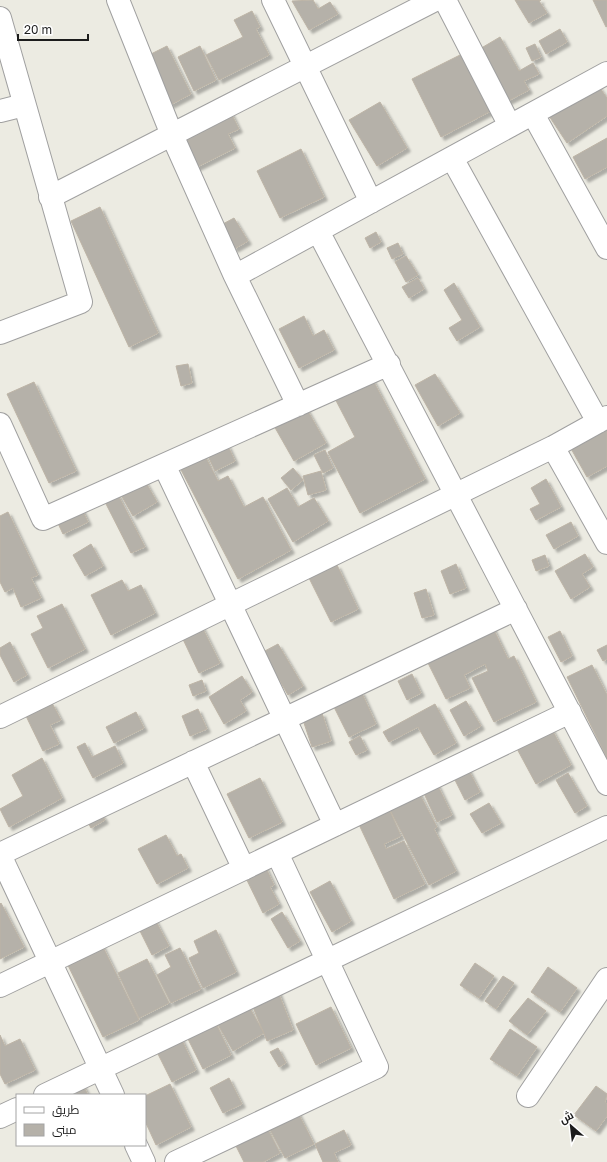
<svg xmlns="http://www.w3.org/2000/svg" width="607" height="1162" viewBox="0 0 607 1162" font-family="'Golos Text',Cairo,sans-serif">
  <defs>
    <filter id="shadow"><feDropShadow dx="3.5" dy="3.5" stdDeviation="1" flood-color="#0004"/></filter>
  </defs>
  <rect width="100%" height="100%" fill="#ecebe2"/>
  <path fill="#b5b1a9" stroke="#bdb4a6" filter="url(#shadow)" d="M 313,0 L 318,9 L 330,2 L 338,14 L 309,30 L 292,1 Z
    M 515,0 L 541,0 L 539,1 L 547,13 L 529,23 Z
    M 593,0 L 607,0 L 607,26 L 606,27 Z
    M 252,11 L 260,27 L 256,29 L 269,55 L 219,80 L 206,55 L 243,37 L 234,20 Z
    M 560,29 L 567,42 L 546,54 L 539,41 Z
    M 500,37 L 519,71 L 533,63 L 539,74 L 524,81 L 529,90 L 506,102 L 478,50 Z
    M 535,44 L 541,57 L 532,61 L 526,48 Z
    M 167,46 L 191,94 L 170,105 L 145,57 Z
    M 200,46 L 216,80 L 194,91 L 178,57 Z
    M 462,54 L 491,111 L 441,137 L 412,79 Z
    M 597,84 L 607,98 L 607,116 L 567,143 L 549,116 Z
    M 380,102 L 407,148 L 377,166 L 349,120 Z
    M 229,109 L 239,129 L 228,134 L 235,148 L 195,168 L 178,134 Z
    M 607,138 L 607,167 L 585,179 L 573,157 Z
    M 301,149 L 324,197 L 280,218 L 257,171 Z
    M 100,207 L 158,333 L 129,347 L 71,221 Z
    M 234,218 L 248,241 L 234,249 L 221,225 Z
    M 376,232 L 381,242 L 370,248 L 365,238 Z
    M 398,243 L 403,254 L 392,259 L 387,248 Z
    M 406,256 L 418,275 L 406,282 L 395,262 Z
    M 418,278 L 424,289 L 409,298 L 402,287 Z
    M 454,283 L 480,327 L 457,341 L 449,328 L 462,320 L 444,290 Z
    M 304,316 L 313,336 L 324,330 L 334,350 L 299,368 L 279,329 Z
    M 188,364 L 192,383 L 181,386 L 176,366 Z
    M 367,369 L 425,479 L 360,513 L 328,452 L 355,437 L 330,389 Z
    M 435,374 L 460,413 L 438,426 L 415,385 Z
    M 34,382 L 76,471 L 49,483 L 7,394 Z
    M 301,399 L 326,443 L 294,461 L 269,417 Z
    M 607,424 L 607,466 L 587,477 L 569,445 Z
    M 227,444 L 235,461 L 215,471 L 207,454 Z
    M 325,450 L 333,468 L 323,473 L 314,455 Z
    M 203,452 L 218,481 L 228,476 L 244,507 L 263,497 L 291,550 L 238,579 L 179,466 Z
    M 293,468 L 303,480 L 291,490 L 281,478 Z
    M 321,471 L 326,490 L 308,495 L 303,476 Z
    M 141,474 L 157,502 L 133,516 L 117,488 Z
    M 546,479 L 561,507 L 536,520 L 530,509 L 540,504 L 531,488 Z
    M 287,488 L 298,507 L 314,498 L 328,521 L 293,542 L 268,499 Z
    M 115,489 L 145,547 L 131,553 L 102,496 Z
    M 80,505 L 88,522 L 63,534 L 55,517 Z
    M 8,512 L 38,575 L 31,578 L 41,598 L 21,607 L 13,588 L 5,592 L 0,582 L 0,516 Z
    M 571,522 L 578,536 L 554,549 L 546,535 Z
    M 91,544 L 103,566 L 85,576 L 73,555 Z
    M 585,554 L 593,567 L 582,574 L 590,587 L 571,599 L 555,571 Z
    M 545,555 L 549,566 L 536,571 L 532,560 Z
    M 456,564 L 466,588 L 450,594 L 441,571 Z
    M 337,565 L 358,609 L 331,622 L 309,578 Z
    M 122,580 L 128,591 L 141,585 L 155,613 L 111,635 L 91,595 Z
    M 426,589 L 434,615 L 422,618 L 414,593 Z
    M 62,604 L 85,649 L 48,668 L 31,634 L 43,628 L 37,616 Z
    M 491,624 L 508,659 L 514,656 L 536,702 L 494,722 L 472,678 L 488,671 L 485,664 L 464,675 L 470,688 L 446,699 L 425,657 Z
    M 201,625 L 220,663 L 199,673 L 181,635 Z
    M 560,631 L 572,656 L 561,662 L 548,637 Z
    M 10,642 L 27,675 L 14,682 L 0,655 L 0,648 Z
    M 278,644 L 303,686 L 288,695 L 263,652 Z
    M 607,645 L 607,659 L 603,661 L 597,650 Z
    M 592,665 L 607,695 L 607,758 L 567,677 Z
    M 412,674 L 421,693 L 407,700 L 398,681 Z
    M 242,676 L 252,692 L 240,700 L 246,711 L 224,724 L 209,697 Z
    M 202,680 L 206,691 L 193,696 L 189,685 Z
    M 361,691 L 376,724 L 349,737 L 333,705 Z
    M 466,701 L 481,726 L 464,736 L 450,710 Z
    M 52,703 L 61,720 L 50,725 L 59,744 L 43,751 L 26,716 Z
    M 435,704 L 456,743 L 434,755 L 418,727 L 389,742 L 383,732 Z
    M 198,709 L 207,729 L 190,736 L 182,716 Z
    M 136,712 L 144,728 L 114,743 L 106,727 Z
    M 322,713 L 331,741 L 312,747 L 303,720 Z
    M 550,726 L 571,765 L 536,784 L 515,745 Z
    M 360,736 L 367,750 L 356,755 L 349,742 Z
    M 85,743 L 92,757 L 115,746 L 123,763 L 93,778 L 77,747 Z
    M 42,758 L 62,798 L 9,827 L 0,809 L 23,796 L 12,775 Z
    M 466,765 L 480,792 L 465,800 L 451,772 Z
    M 568,773 L 587,806 L 575,813 L 556,780 Z
    M 260,778 L 282,822 L 249,838 L 227,794 Z
    M 436,782 L 452,815 L 437,822 L 422,789 Z
    M 418,791 L 437,827 L 434,829 L 456,871 L 429,885 L 388,806 Z
    M 386,802 L 401,836 L 384,844 L 386,849 L 404,841 L 425,884 L 394,899 L 355,816 Z
    M 489,803 L 501,823 L 482,833 L 470,814 Z
    M 97,807 L 105,820 L 91,828 L 84,815 Z
    M 166,835 L 177,856 L 181,854 L 188,868 L 157,884 L 138,849 Z
    M 264,864 L 274,885 L 270,887 L 279,904 L 263,913 L 244,874 Z
    M 330,881 L 351,921 L 332,932 L 310,892 Z
    M 1,903 L 24,947 L 0,959 L 0,904 Z
    M 150,910 L 169,946 L 152,955 L 134,919 Z
    M 282,912 L 300,941 L 288,948 L 271,919 Z
    M 216,930 L 236,972 L 203,988 L 189,958 L 199,953 L 194,941 Z
    M 97,935 L 139,1020 L 103,1037 L 62,953 Z
    M 180,948 L 201,989 L 171,1003 L 157,975 L 171,967 L 165,955 Z
    M 147,959 L 169,1003 L 139,1018 L 118,973 Z
    M 475,963 L 494,976 L 479,998 L 460,985 Z
    M 548,967 L 577,988 L 560,1012 L 531,992 Z
    M 503,976 L 514,983 L 496,1009 L 485,1001 Z
    M 277,989 L 293,1030 L 267,1041 L 250,1000 Z
    M 244,998 L 264,1033 L 233,1051 L 213,1016 Z
    M 528,998 L 546,1011 L 527,1035 L 509,1021 Z
    M 331,1007 L 351,1048 L 316,1065 L 296,1024 Z
    M 212,1015 L 231,1055 L 203,1069 L 183,1029 Z
    M 510,1029 L 537,1047 L 517,1076 L 490,1059 Z
    M 0,1035 L 5,1046 L 20,1039 L 35,1070 L 5,1084 L 0,1074 Z
    M 180,1036 L 196,1070 L 172,1082 L 155,1048 Z
    M 278,1048 L 286,1063 L 279,1067 L 270,1052 Z
    M 229,1078 L 242,1104 L 223,1113 L 210,1088 Z
    M 81,1081 L 88,1095 L 51,1095 Z
    M 170,1084 L 191,1127 L 156,1145 L 145,1121 L 145,1096 Z
    M 596,1086 L 607,1094 L 605,1102 L 607,1104 L 607,1116 L 596,1131 L 574,1115 Z
    M 296,1109 L 314,1144 L 285,1158 L 267,1124 Z
    M 262,1118 L 280,1153 L 263,1162 L 244,1162 L 230,1134 Z
    M 344,1130 L 351,1145 L 334,1153 L 338,1162 L 323,1162 L 315,1144 Z"/>
  <g fill="none" stroke-linecap="round" stroke-linejoin="round">
    <g stroke="#a0a0a0" stroke-width="24">
      <path id="minor" d="M 118,0 L 172,135 L 235,276 L 298,405
        M 273,0 L 371,202
        M 445,0 L 510,126
        M 0,18 L 81,302 L 0,333
        M 0,111 L 24,105
        M 533,114 L 607,248
        M 452,158 L 598,422
        M 50,197 L 435,0
        M 318,231 L 607,784
        M 235,276 L 607,73
        M 0,424 L 43,519 L 389,364
        M 553,447 L 607,543
        M 164,465 L 335,825
        M 0,717 L 553,447 L 607,417
        M 193,762 L 244,869
        M 0,854 L 516,609
        M 0,855 L 113,1095
        M 0,986 L 570,712
        M 45,1095 L 607,827
        M 528,1096 L 607,979
        M 0,1117 L 17,1109
        M 136,1145 L 144,1162
        M 176,1162 L 377,1067 L 277,853"/>
    </g>
    <use href="#minor" stroke="#fff" stroke-width="22"/>
  </g>
  <rect x="16" y="1094" width="130" height="52" fill="#ffffff" stroke="#a4a4a4"/>
  <rect x="24" y="1107" width="20" height="6" fill="#ffffff" stroke="#a4a4a4"/>
  <text x="52" y="1114" font-size="12" fill="#1c1c1c">طريق</text>
  <rect x="24" y="1124" width="20" height="12" fill="#b5b1a9" stroke="#a4a4a4"/>
  <text x="52" y="1134" font-size="12" fill="#1c1c1c">مبنى</text>
  <g transform="translate(571 1126) rotate(332)" stroke="#ffffff" stroke-width="3" paint-order="stroke">
  <path d="M0-3L7 15L0 10L-7 15Z" fill="#1c1c1c"/>
  <text y="-6" font-size="11" font-weight="bold" text-anchor="middle" fill="#1c1c1c">ش</text>
  </g>
  <path d="M18 34v6h70v-6" fill="none" stroke="#1c1c1c" stroke-width="2"/>
  <text x="24" y="34" font-size="12" fill="#1c1c1c" stroke="#ffffff" stroke-width="3" paint-order="stroke">20 m</text>
</svg>
